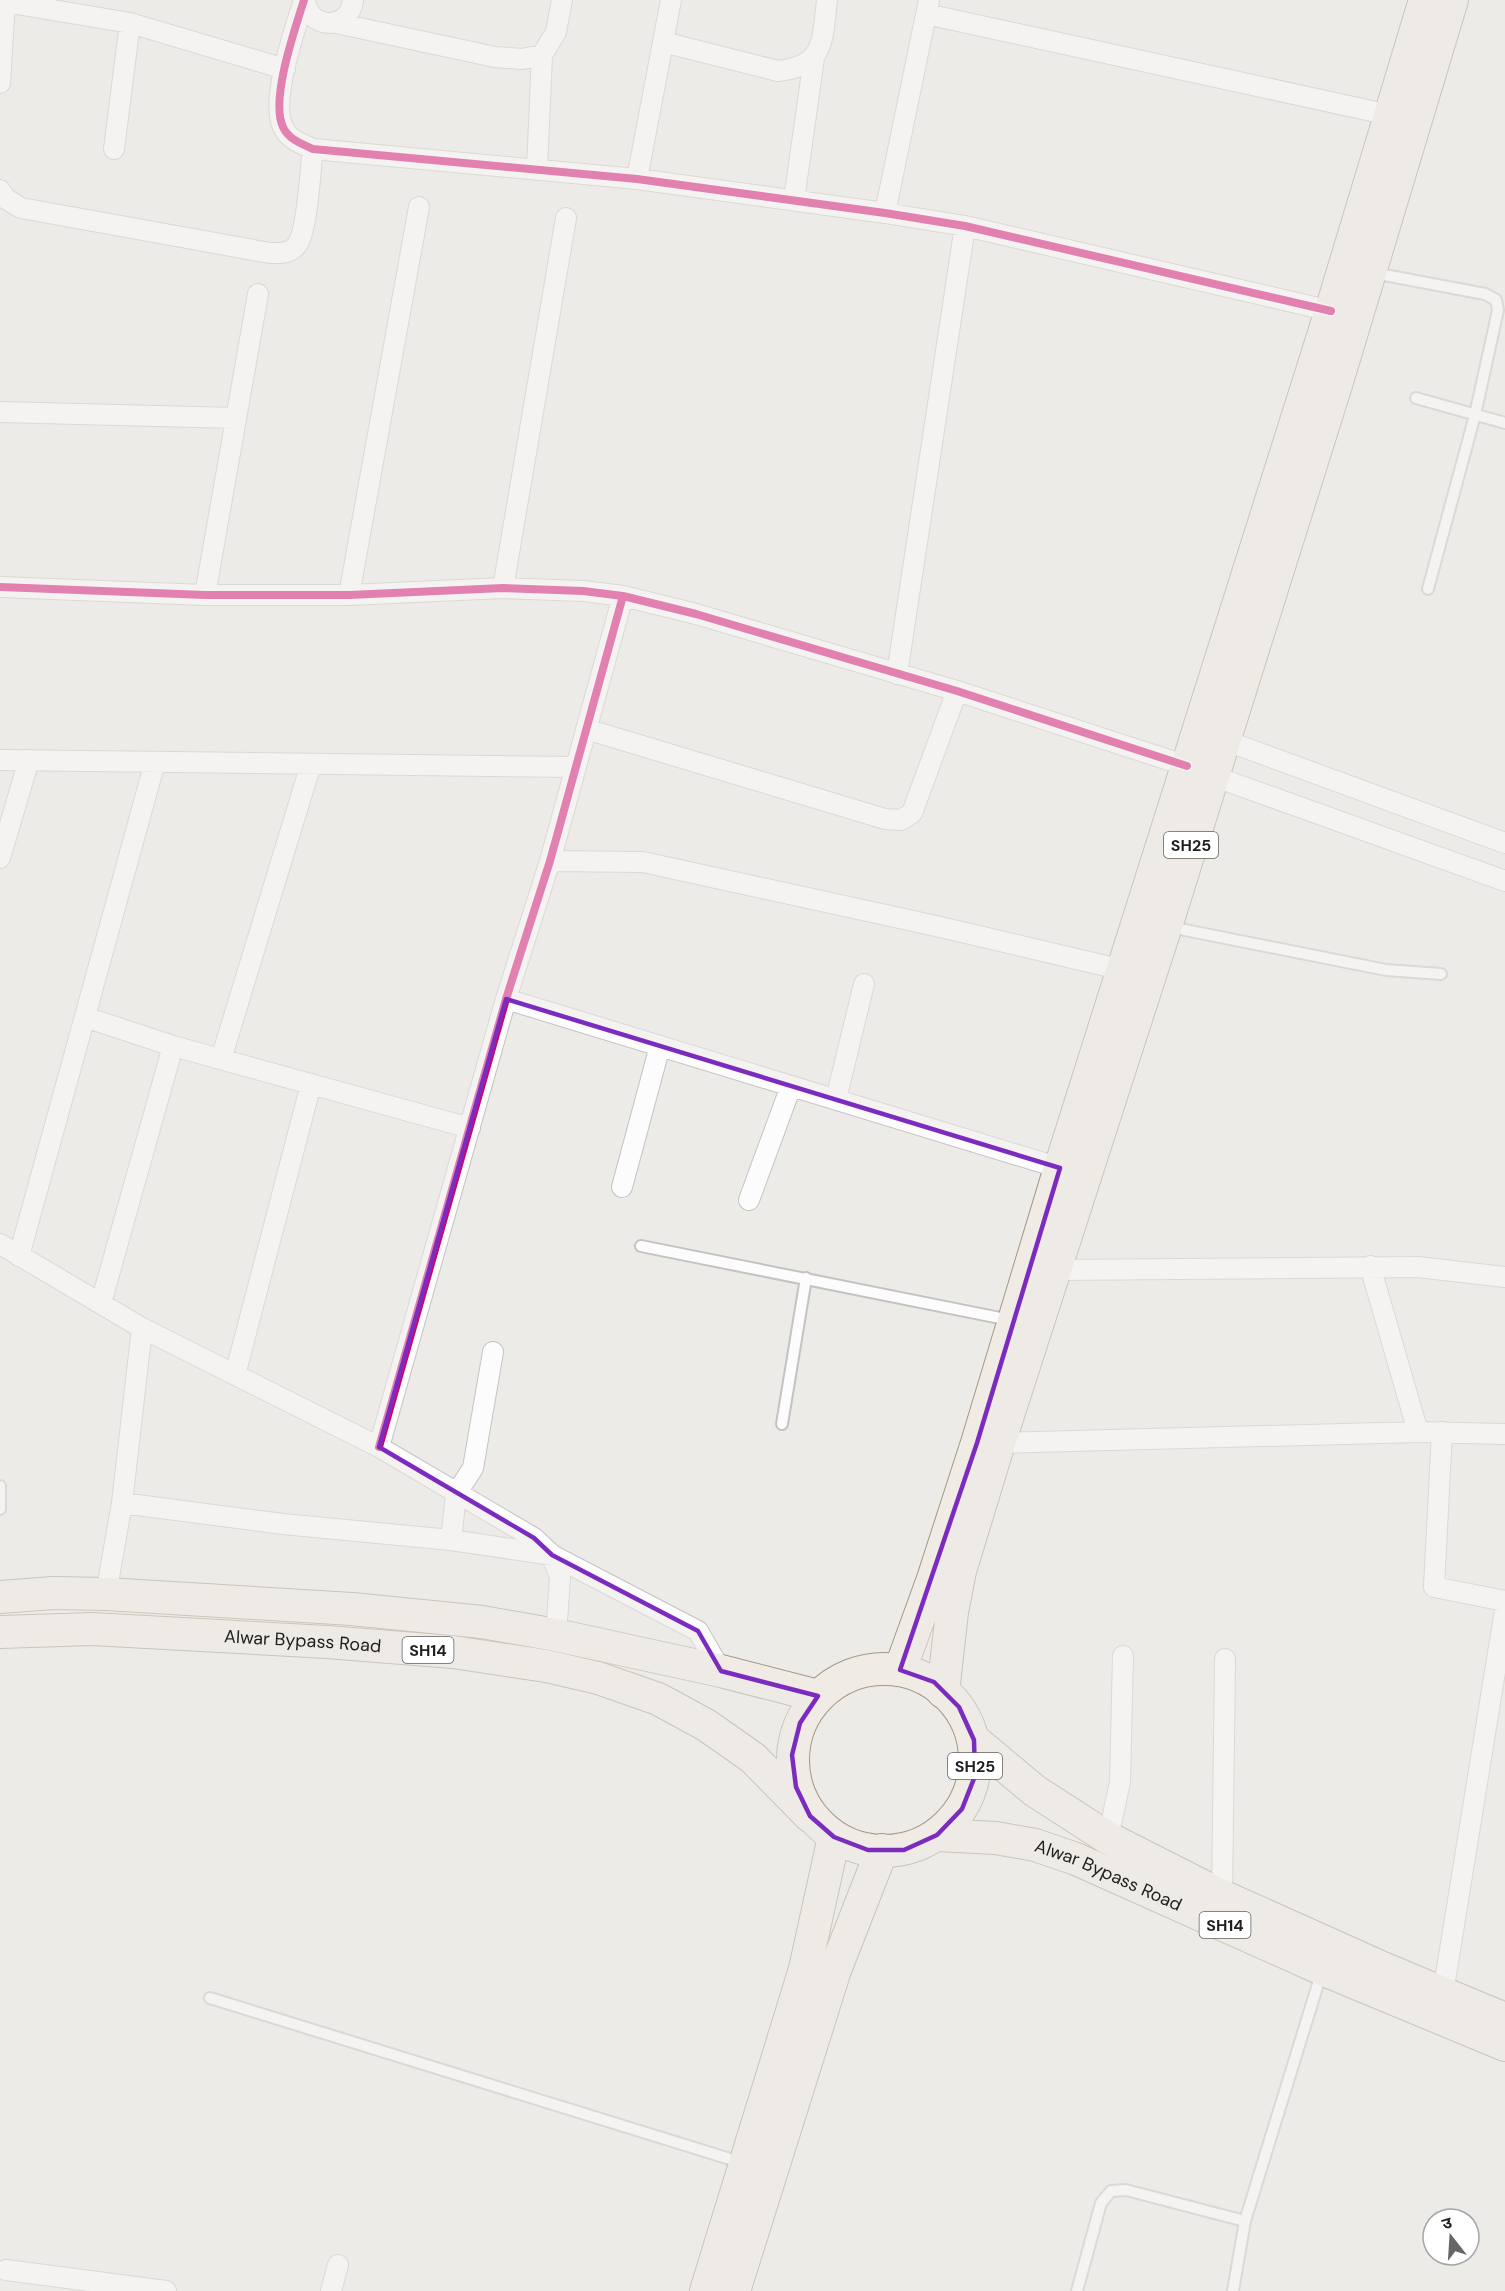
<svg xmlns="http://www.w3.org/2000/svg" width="1505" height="2291" viewBox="0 0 1505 2291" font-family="'DM Sans','Noto Sans Devanagari',sans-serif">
  <rect width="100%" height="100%" fill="#edebe8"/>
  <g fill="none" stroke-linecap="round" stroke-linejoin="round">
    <g stroke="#c4c3c2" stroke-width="14">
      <path id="lane" d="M 1374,273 L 1485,294 L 1496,300 L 1498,310 L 1475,415 L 1428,589
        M 1416,398 L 1505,423
        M 1170,927 L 1386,970 L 1441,974
        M 641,1246 L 1010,1320
        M 782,1424 L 806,1278
        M 0,1486 L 0,1509
        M 210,1998 L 743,2163
        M 1077,2291 L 1101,2203 L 1111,2191 L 1126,2190 L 1245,2221
        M 1233,2291 L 1245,2221 L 1322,1971"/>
    </g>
    <g stroke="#c4c3c2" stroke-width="22">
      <path id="street" d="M 304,0 C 295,29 270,100 283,127 C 288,139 302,144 313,149 L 637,179 L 885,213 L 965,226 L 1331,311
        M 305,0 C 308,30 350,31 353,0
        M 5,2 L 130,23 L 285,69
        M 926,14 L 1390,115
        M 336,23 L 495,57 L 522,59 L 542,55 L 556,32 L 562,0
        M 663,42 L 778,71 C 826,66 822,40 827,0
        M 0,83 L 5,0
        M 114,149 L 130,23
        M 537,169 L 542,55
        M 637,179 L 671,0
        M 0,190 L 6,199 L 21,208 L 270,253 C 280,253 289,254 296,246 C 308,233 310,169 313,149
        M 794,200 L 814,58
        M 885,213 L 929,0
        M 0,412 L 236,418
        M 0,587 L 205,595 L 349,595 L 503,588 L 583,591 L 623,596 L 696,614 L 957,691 L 1187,766
        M 503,588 L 566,218
        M 205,595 L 258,294
        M 349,595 L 419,207
        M 897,674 L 965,226
        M 586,729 L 885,819 L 901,820 L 912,813 L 957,691
        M 1224,740 L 1505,843
        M 0,760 L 575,767
        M 1213,776 L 1505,881
        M 0,858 L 29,760
        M 550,861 L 643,862 L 936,926 L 1123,970
        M 506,999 L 1060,1168
        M 85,1017 L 173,1046 L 470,1128
        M 221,1059 L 311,764
        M 836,1099 L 864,984
        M 622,1187 L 660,1046
        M 749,1200 L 791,1086
        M 0,1244 L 142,1328 L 379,1447 L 534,1538 L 552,1555 L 560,1578 L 556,1635
        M 19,1256 L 155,762
        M 1370,1266 L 1418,1432
        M 1056,1270 L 1418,1267 L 1505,1277
        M 101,1303 L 173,1046
        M 235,1375 L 311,1084
        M 1442,1432 L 1434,1587 L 1505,1601
        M 999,1443 L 1418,1432 L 1505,1434
        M 379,1447 L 506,999 L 550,861 L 623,596
        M 122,1503 L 283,1524 L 451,1540 L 552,1555 L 698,1631 L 721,1671
        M 451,1540 L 456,1494 L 473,1468 L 493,1352
        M 106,1594 L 122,1503 L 142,1328
        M 1108,1838 L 1120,1782 L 1123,1656
        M 1222,1896 L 1225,1659
        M 1443,1993 L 1505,1610
        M 6,2270 L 166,2291
        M 331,2291 L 338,2265"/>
    </g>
    <g stroke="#a19886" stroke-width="34">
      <g id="primary">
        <path d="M 0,1597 L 53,1593 L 106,1594 L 352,1609 L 482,1622 L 556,1635 L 721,1671 L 818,1696"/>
        <path id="s1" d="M 0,1632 L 92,1629 L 327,1642 L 453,1652 L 546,1666 L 598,1678 L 658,1699 L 706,1725 L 753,1758 L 810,1816"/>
        <circle cx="884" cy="1760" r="91"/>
        <path d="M 900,1670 L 933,1579 L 977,1443 L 1060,1168 L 1331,311 L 1425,0"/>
        <path d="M 943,1692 L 952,1612 L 960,1571 L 999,1443 L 1166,926 L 1336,385 L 1452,0"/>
        <path d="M 974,1740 L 1035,1791 L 1108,1838 L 1222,1896 L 1385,1969 L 1505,2019"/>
        <path id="s2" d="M 937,1835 L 996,1838 L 1035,1845 L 1076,1859 L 1322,1969 L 1505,2045"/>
        <path d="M 706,2291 L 805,1969 L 834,1837"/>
        <path d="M 734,2291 L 835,1970 L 882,1850"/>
      </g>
    </g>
    <use href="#lane" stroke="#fcfcfc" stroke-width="10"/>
    <use href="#street" stroke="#fcfcfc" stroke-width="20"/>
    <use href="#primary" stroke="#f0ece5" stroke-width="32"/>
    <g stroke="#fff" stroke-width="11">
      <path id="cycleway" d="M 304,0 C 295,29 270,100 283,127 C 288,139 302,144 313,149 L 637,179 L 885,213 L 965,226 L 1331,311
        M 0,587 L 205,595 L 349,595 L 503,588 L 583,591 L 623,596 L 696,614 L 957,691 L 1187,766
        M 379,1447 L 506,999 L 550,861 L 623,596"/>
    </g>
    <use href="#cycleway" stroke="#d6006c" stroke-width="8"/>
  </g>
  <path d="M0 0H1505V2291H0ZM 506,999 L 1060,1168 L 977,1443 L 900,1670 L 934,1682 L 959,1707 L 974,1740 L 975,1776 L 962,1809 L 937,1835 L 904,1850 L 868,1850 L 834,1837 L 810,1816 L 796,1787 L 792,1755 L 800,1723 L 818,1696 L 721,1671 L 698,1631 L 552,1555 L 534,1538 L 379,1447 Z" fill="#edebe8" fill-opacity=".55" fill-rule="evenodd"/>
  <path fill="none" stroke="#7b2cbf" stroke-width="4.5" stroke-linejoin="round" d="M 506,999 L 1060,1168 L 977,1443 L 900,1670 L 934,1682 L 959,1707 L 974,1740 L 975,1776 L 962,1809 L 937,1835 L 904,1850 L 868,1850 L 834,1837 L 810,1816 L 796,1787 L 792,1755 L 800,1723 L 818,1696 L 721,1671 L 698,1631 L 552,1555 L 534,1538 L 379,1447 Z"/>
  <g text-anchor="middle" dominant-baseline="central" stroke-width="4.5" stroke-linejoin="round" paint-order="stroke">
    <g fill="#fff" stroke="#626262" stroke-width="1.5">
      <rect x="1164" y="832" width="54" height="26" rx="4.5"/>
      <rect x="402.5" y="1637" width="51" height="26" rx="4.5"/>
      <rect x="948" y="1753" width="54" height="26" rx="4.5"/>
      <rect x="1199.5" y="1912" width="51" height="26" rx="4.5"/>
    </g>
    <g font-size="16" font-weight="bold" fill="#1f1f1f">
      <text x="1191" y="845">SH25</text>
      <text x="428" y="1650">SH14</text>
      <text x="975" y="1766">SH25</text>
      <text x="1225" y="1925">SH14</text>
    </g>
    <g font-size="18" fill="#1f1f1f" stroke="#fff">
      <text stroke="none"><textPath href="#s1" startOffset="303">Alwar Bypass Road</textPath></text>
      <text stroke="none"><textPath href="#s2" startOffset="178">Alwar Bypass Road</textPath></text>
    </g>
  </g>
  <g transform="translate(1451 2237) rotate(343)"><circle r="28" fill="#ffffff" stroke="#a5a5a5" stroke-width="1.5"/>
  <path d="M0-4.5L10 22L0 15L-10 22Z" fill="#676665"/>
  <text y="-9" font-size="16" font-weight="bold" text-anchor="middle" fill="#1f1f1f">उ</text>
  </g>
</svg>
